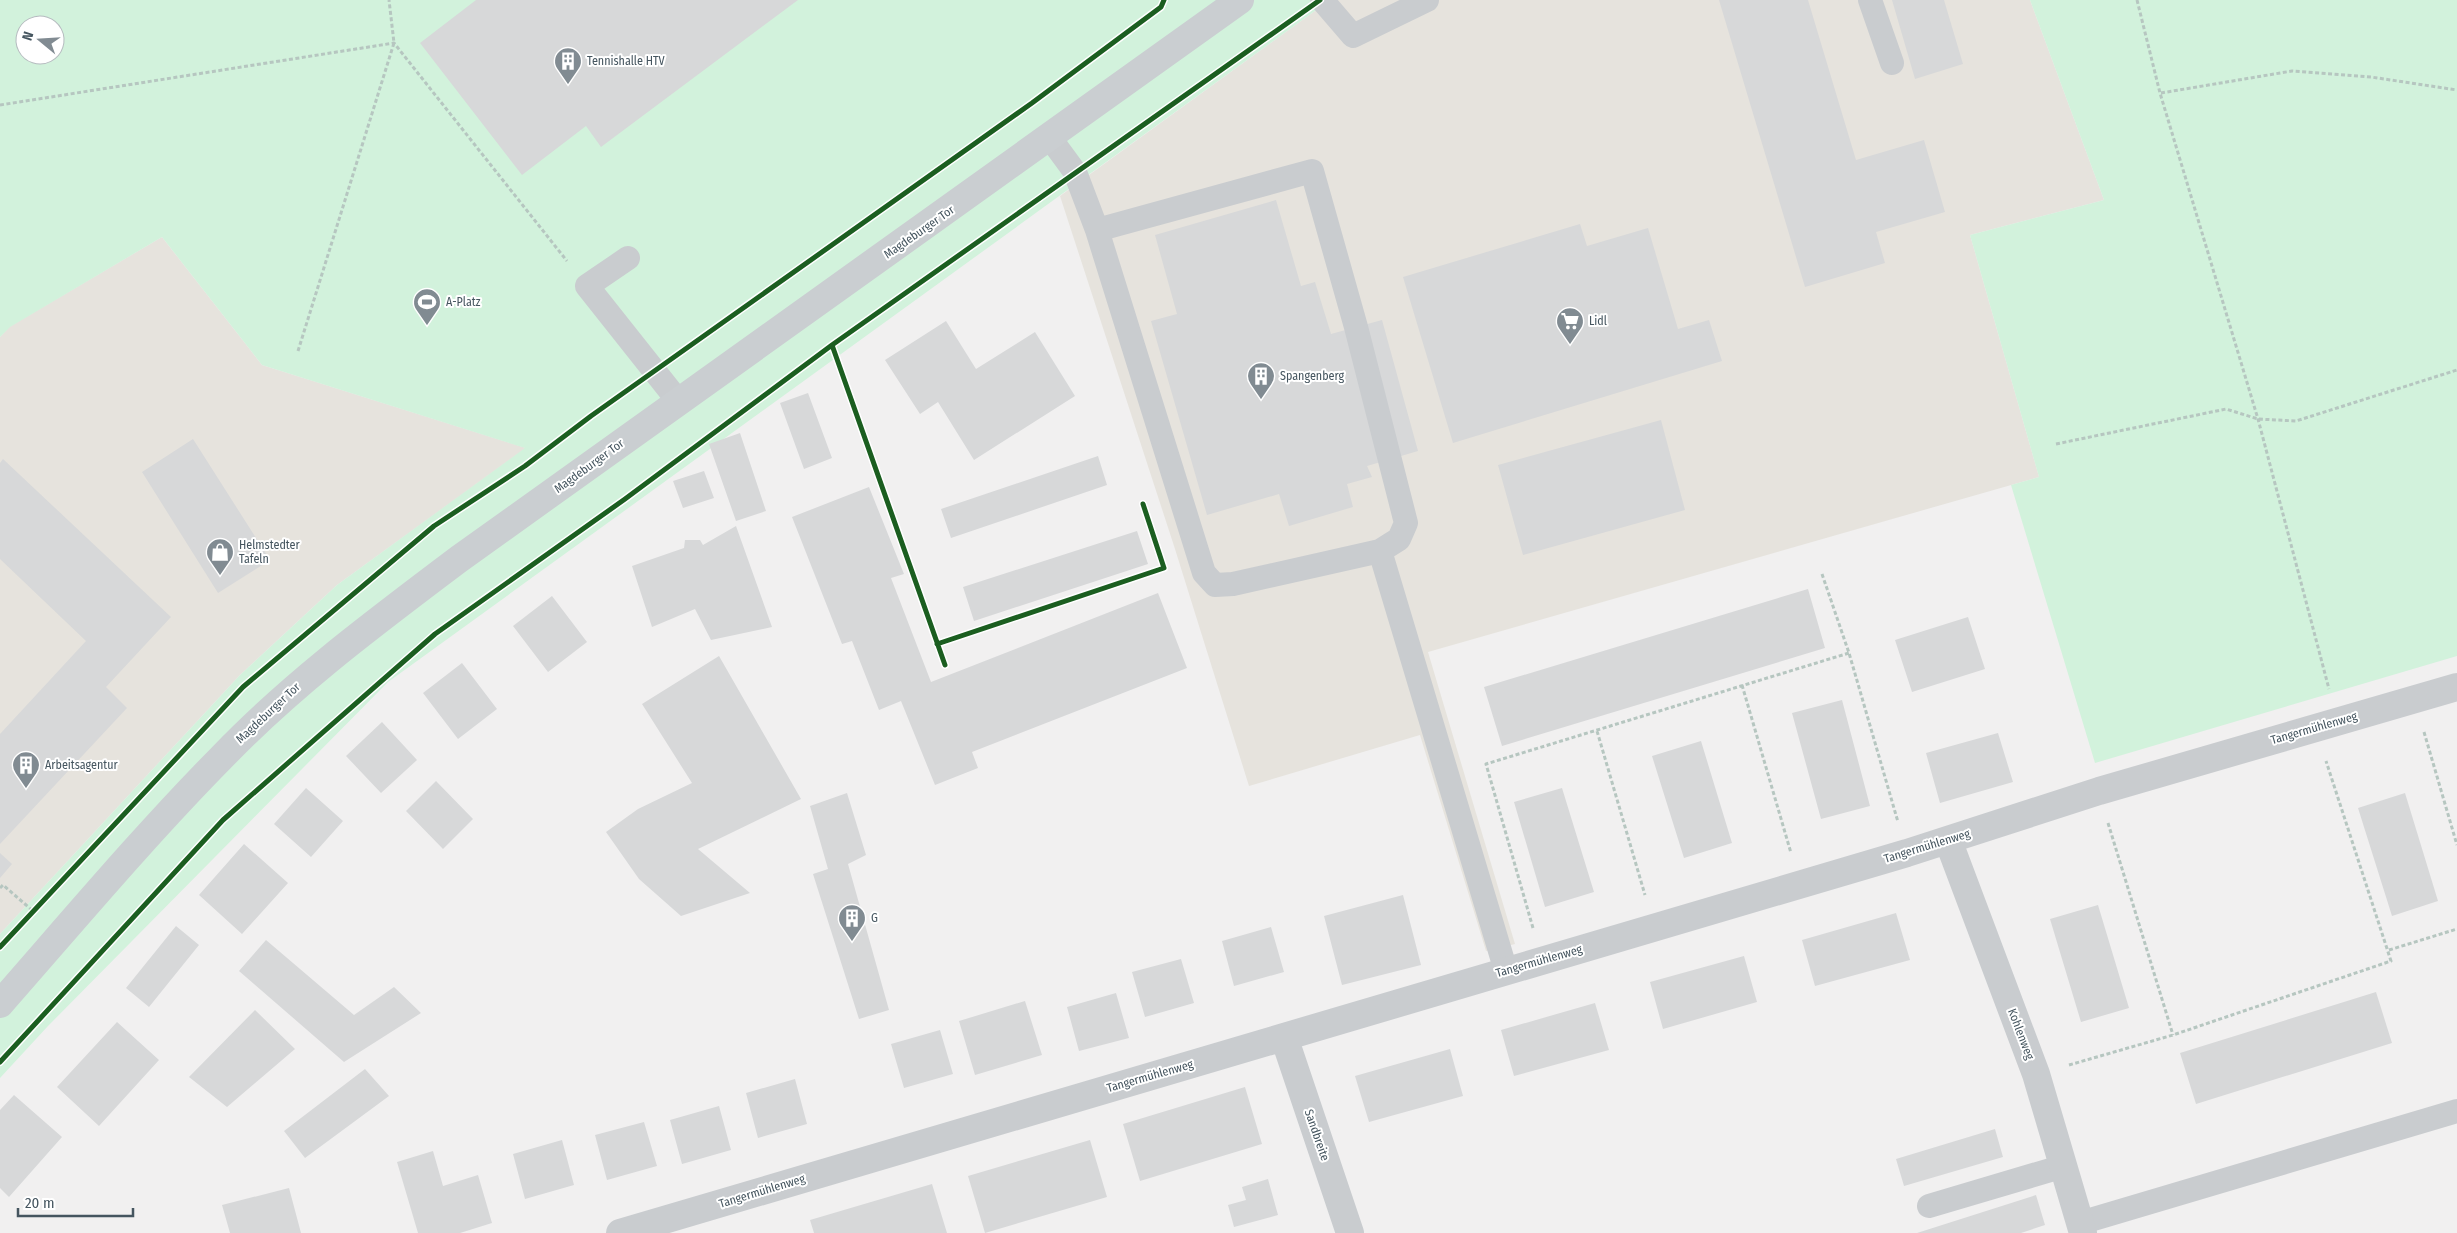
<svg xmlns="http://www.w3.org/2000/svg" width="2457" height="1233" viewBox="0 0 2457 1233" font-family="'Fira Sans Condensed',sans-serif">
  <rect width="100%" height="100%" fill="#f1f0f0"/>
  <path fill="#e6e3dd" d="M 1330,0 L 2030,0 L 2104,200 L 1970,235 L 2039,477 L 1428,652 L 1515,944 L 1486,951 L 1420,735 L 1249,786 L 1175,549 L 1060,196 Z
    M 162,237 L 262,365 L 526,448 L 337,585 L 240,675 L 0,934 L 0,337 L 9,327 Z"/>
  <path fill="#d2f2dc" fill-rule="evenodd" d="M 0,0 L 1330,0 L 388,682 L 48,1026 L 0,1078 L 0,934 L 240,675 L 337,585 L 525,448 L 262,365 L 162,237 L 10,327 L 0,337 ZM 25,25 L 55,25 L 55,55 L 25,55 Z
    M 2030,0 L 2457,0 L 2457,656 L 2095,763 L 2011,485 L 2039,477 L 1970,235 L 2104,200 Z"/>
  <path fill="#d7d8d9" d="M 476,0 L 798,0 L 601,147 L 586,126 L 522,175 L 420,43 Z
    M 1719,0 L 1808,0 L 1856,160 L 1924,140 L 1945,212 L 1876,232 L 1885,263 L 1805,287 Z
    M 1892,0 L 1944,0 L 1963,64 L 1915,79 Z
    M 1276,200 L 1301,286 L 1315,282 L 1331,334 L 1382,320 L 1418,451 L 1367,466 L 1372,477 L 1347,484 L 1353,507 L 1289,526 L 1279,494 L 1207,515 L 1151,321 L 1177,314 L 1155,235 Z
    M 1580,224 L 1587,246 L 1648,228 L 1678,329 L 1709,320 L 1722,361 L 1453,443 L 1403,277 Z
    M 946,321 L 976,369 L 1035,332 L 1075,396 L 974,460 L 938,402 L 920,414 L 885,360 Z
    M 808,393 L 832,458 L 804,469 L 780,403 Z
    M 1661,420 L 1685,510 L 1523,555 L 1498,465 Z
    M 740,433 L 766,511 L 736,521 L 709,444 Z
    M 193,439 L 270,560 L 218,593 L 142,472 Z
    M 1098,456 L 1107,485 L 951,538 L 941,509 Z
    M 3,459 L 171,617 L 106,687 L 127,708 L 0,844 L 0,734 L 86,641 L 0,559 L 0,463 Z
    M 704,471 L 714,498 L 683,508 L 673,481 Z
    M 869,487 L 904,574 L 891,578 L 931,682 L 1158,593 L 1187,668 L 972,752 L 978,768 L 935,785 L 901,701 L 879,710 L 852,641 L 842,644 L 792,517 Z
    M 736,526 L 772,627 L 711,640 L 695,609 L 652,627 L 632,566 L 684,548 L 685,540 L 700,540 L 703,545 Z
    M 1137,531 L 1148,564 L 974,621 L 963,587 Z
    M 1808,589 L 1825,648 L 1502,746 L 1484,687 Z
    M 552,596 L 587,642 L 548,672 L 513,626 Z
    M 1968,617 L 1985,669 L 1912,692 L 1895,640 Z
    M 719,656 L 801,799 L 698,849 L 750,893 L 681,916 L 639,879 L 606,832 L 638,809 L 692,783 L 642,704 Z
    M 462,663 L 497,709 L 458,739 L 423,693 Z
    M 1842,700 L 1870,806 L 1821,819 L 1792,713 Z
    M 382,722 L 417,760 L 381,793 L 346,756 Z
    M 1998,733 L 2013,782 L 1940,803 L 1926,753 Z
    M 1701,741 L 1732,843 L 1684,858 L 1652,756 Z
    M 436,781 L 473,819 L 443,849 L 406,811 Z
    M 306,788 L 343,821 L 311,857 L 274,824 Z
    M 1562,788 L 1594,892 L 1545,907 L 1514,802 Z
    M 847,793 L 866,855 L 848,864 L 889,1010 L 859,1019 L 813,874 L 828,869 L 810,806 Z
    M 2405,793 L 2438,901 L 2392,916 L 2358,808 Z
    M 244,844 L 288,883 L 242,934 L 199,895 Z
    M 0,853 L 12,864 L 0,878 Z
    M 1403,895 L 1421,965 L 1342,985 L 1324,916 Z
    M 2098,905 L 2129,1008 L 2081,1022 L 2050,919 Z
    M 1896,913 L 1910,960 L 1815,986 L 1802,940 Z
    M 176,926 L 199,945 L 149,1007 L 126,988 Z
    M 1271,927 L 1284,972 L 1234,986 L 1222,941 Z
    M 266,940 L 354,1015 L 394,987 L 421,1013 L 344,1062 L 239,971 Z
    M 1744,956 L 1757,1002 L 1663,1029 L 1650,982 Z
    M 1181,959 L 1194,1003 L 1145,1017 L 1132,972 Z
    M 2376,992 L 2392,1043 L 2196,1104 L 2180,1053 Z
    M 1116,993 L 1129,1038 L 1079,1051 L 1067,1007 Z
    M 1025,1001 L 1042,1055 L 975,1075 L 959,1021 Z
    M 1595,1003 L 1609,1050 L 1514,1076 L 1501,1030 Z
    M 255,1010 L 295,1049 L 227,1107 L 189,1077 Z
    M 117,1022 L 159,1060 L 99,1126 L 57,1087 Z
    M 940,1030 L 953,1074 L 904,1088 L 891,1044 Z
    M 1450,1049 L 1463,1096 L 1369,1122 L 1355,1076 Z
    M 365,1069 L 389,1096 L 305,1158 L 284,1131 Z
    M 795,1079 L 807,1124 L 758,1138 L 746,1093 Z
    M 1245,1087 L 1262,1144 L 1140,1181 L 1123,1124 Z
    M 14,1095 L 62,1137 L 9,1197 L 0,1188 L 0,1110 Z
    M 719,1106 L 731,1150 L 682,1164 L 670,1120 Z
    M 644,1122 L 657,1166 L 607,1180 L 595,1135 Z
    M 1995,1129 L 2003,1157 L 1904,1186 L 1896,1159 Z
    M 562,1140 L 574,1185 L 525,1199 L 513,1154 Z
    M 1090,1140 L 1107,1197 L 985,1233 L 968,1176 Z
    M 433,1151 L 443,1186 L 478,1175 L 492,1223 L 460,1233 L 418,1233 L 397,1162 Z
    M 1268,1179 L 1278,1215 L 1234,1227 L 1228,1205 L 1246,1200 L 1242,1187 Z
    M 932,1184 L 947,1233 L 814,1233 L 810,1220 Z
    M 289,1188 L 301,1233 L 230,1233 L 222,1205 Z
    M 2036,1195 L 2045,1225 L 2021,1233 L 1917,1233 Z"/>
  <g fill="none" stroke-linecap="round" stroke-linejoin="round">
    <path stroke="#b6c6c0" stroke-width="3" stroke-dasharray="4 2.5" stroke-linecap="butt" d="M 2137,0 L 2160,93 L 2258,419 L 2329,689
      M 2161,93 L 2292,71 L 2371,77 L 2457,90
      M 0,105 L 394,43 L 567,261
      M 832,345 L 945,665
      M 298,351 L 394,43 L 389,0
      M 2056,444 L 2226,409 L 2258,419 L 2296,421 L 2457,370
      M 1822,574 L 1849,653 L 1898,822
      M 937,644 L 1164,568 L 1143,504
      M 1742,685 L 1791,853
      M 1597,731 L 1645,895
      M 2424,732 L 2457,845
      M 2108,823 L 2173,1035
      M 0,888 L 3,885 L 33,911
      M 1533,928 L 1486,764 L 1849,653
      M 2389,950 L 2457,929
      M 2069,1065 L 2173,1035 L 2391,961 L 2326,761"/>
    <path stroke="#c9cccf" stroke-width="24" d="M 1322,0 L 1353,36 L 1427,0
      M 1870,0 L 1892,63
      M 1050,138 L 1075,172 L 1097,230 L 1312,171 L 1356,327 L 1406,523 L 1399,539 L 1380,551 L 1233,584 L 1215,585 L 1204,573 L 1097,230
      M 628,258 L 587,286 L 679,402
      M 1380,551 L 1506,971
      M 1929,1206 L 2064,1166
      M 2080,1223 L 2457,1111"/>
    <path stroke="#c9cccf" stroke-width="28" d="M 1948,840 L 2036,1074 L 2083,1233
      M 1284,1037 L 1350,1233
      M 620,1233 L 1907,853 L 2099,791 L 2457,687"/>
    <path stroke="#caced1" stroke-width="28" d="M 0,1004 C 72,922 145,835 222,757 C 293,683 377,621 459,559 L 1240,0"/>
    <g stroke="#fff" stroke-width="8">
      <path id="cycleway" d="M 832,345 L 945,665
        M 937,644 L 1164,568 L 1143,504
        M 0,947 L 243,687 L 434,526 L 525,466 L 591,416 L 1032,103 L 1161,7 L 1164,0
        M 0,1062 L 223,820 L 435,634 L 625,499 L 832,345 L 1320,0"/>
    </g>
    <use href="#cycleway" stroke="#1b5e20" stroke-width="5"/>
  </g>
  <defs>
    <g id="building-pin" transform="scale(1.4375)"><path d="M0 17L-7.5 6A9.5 9.5 0 1 1 7.5 6Z" fill="#818b92" stroke="#fff"/><path d="M-4-6H4V6H1V3H-1V6H-4ZM-2.5-4.3h1.7v1.8h-1.7ZM.8-4.3h1.7v1.8H.8ZM-2.5-1h1.7V.8h-1.7ZM.8-1h1.7V.8H.8Z" fill="#fff"/></g>
    <g id="stadium-pin" transform="scale(1.4375)"><path d="M0 17L-7.5 6A9.5 9.5 0 1 1 7.5 6Z" fill="#818b92" stroke="#fff"/><path d="M0-5a6.5 5 0 1 0 0 10a6.5 5 0 1 0 0-10ZM-3.5-1.8h7v3.6h-7Z" fill="#fff"/></g>
    <g id="supermarket-pin" transform="scale(1.4375)"><path d="M0 17L-7.5 6A9.5 9.5 0 1 1 7.5 6Z" fill="#818b92" stroke="#fff"/><path d="M-6-5.5h2.5l.6 2H6L4.5 2H-2.5L-4.4-4H-6ZM-1.5 3.2a1.3 1.3 0 1 0 .1 0ZM3 3.2a1.3 1.3 0 1 0 .1 0Z" fill="#fff"/></g>
    <g id="shop-pin" transform="scale(1.4375)"><path d="M0 17L-7.5 6A9.5 9.5 0 1 1 7.5 6Z" fill="#818b92" stroke="#fff"/><path d="M-5-2.5h2.3a2.7 3.5 0 0 1 5.4 0H5L5.5 6h-11ZM-1.5-2.5h3a1.5 2.3 0 0 0-3 0Z" fill="#fff"/></g>
  </defs>
  <g fill-rule="evenodd">
    <use href="#building-pin" x="568" y="61"/>
    <use href="#stadium-pin" x="427" y="302"/>
    <use href="#supermarket-pin" x="1570" y="321"/>
    <use href="#building-pin" x="1261" y="376"/>
    <use href="#shop-pin" x="220" y="552"/>
    <use href="#building-pin" x="26" y="765"/>
    <use href="#building-pin" x="852" y="918"/>
  </g>
  <g text-anchor="middle" dominant-baseline="central" stroke-width="4" stroke-linejoin="round" paint-order="stroke">
    <g font-size="12" fill="#45555f" stroke="#fff" text-anchor="start">
      <text x="587" y="61">Tennishalle HTV</text>
      <text x="446" y="302">A-Platz</text>
      <text x="1589" y="321">Lidl</text>
      <text x="1280" y="376">Spangenberg</text>
      <text x="239" y="545">Helmstedter<tspan x="239" dy="14">Tafeln</tspan></text>
      <text x="45" y="765">Arbeitsagentur</text>
      <text x="871" y="918">G</text>
    </g>
    <g font-size="12" fill="#45555f" stroke="#fff">
      <text transform="translate(919 232) rotate(-35)">Magdeburger Tor</text>
      <text transform="translate(589 466) rotate(-36)">Magdeburger Tor</text>
      <text transform="translate(268 713) rotate(-43)">Magdeburger Tor</text>
      <text transform="translate(2314 728) rotate(-16)">Tangermühlenweg</text>
      <text transform="translate(1927 846) rotate(-17)">Tangermühlenweg</text>
      <text transform="translate(1539 961) rotate(-16)">Tangermühlenweg</text>
      <text transform="translate(2021 1034) rotate(69)">Kohlenweg</text>
      <text transform="translate(1150 1076) rotate(-16)">Tangermühlenweg</text>
      <text transform="translate(1317 1135) rotate(71)">Sandbreite</text>
      <text transform="translate(762 1191) rotate(-17)">Tangermühlenweg</text>
    </g>
  </g>
  <g transform="translate(40 40) rotate(288)"><circle r="24" fill="#ffffff" stroke="#b5bbbf"/>
  <path d="M0-4L9 19L0 12L-9 19Z" fill="#818b92"/>
  <text y="-8" font-size="14" font-weight="bold" text-anchor="middle" fill="#45555f">N</text>
  </g>
  <path d="M18 1208v8h115v-8" fill="none" stroke="#45555f" stroke-width="2.5"/>
  <text x="25" y="1208" font-size="15" fill="#45555f" stroke="#ffffff" stroke-width="4" paint-order="stroke">20 m</text>
</svg>
